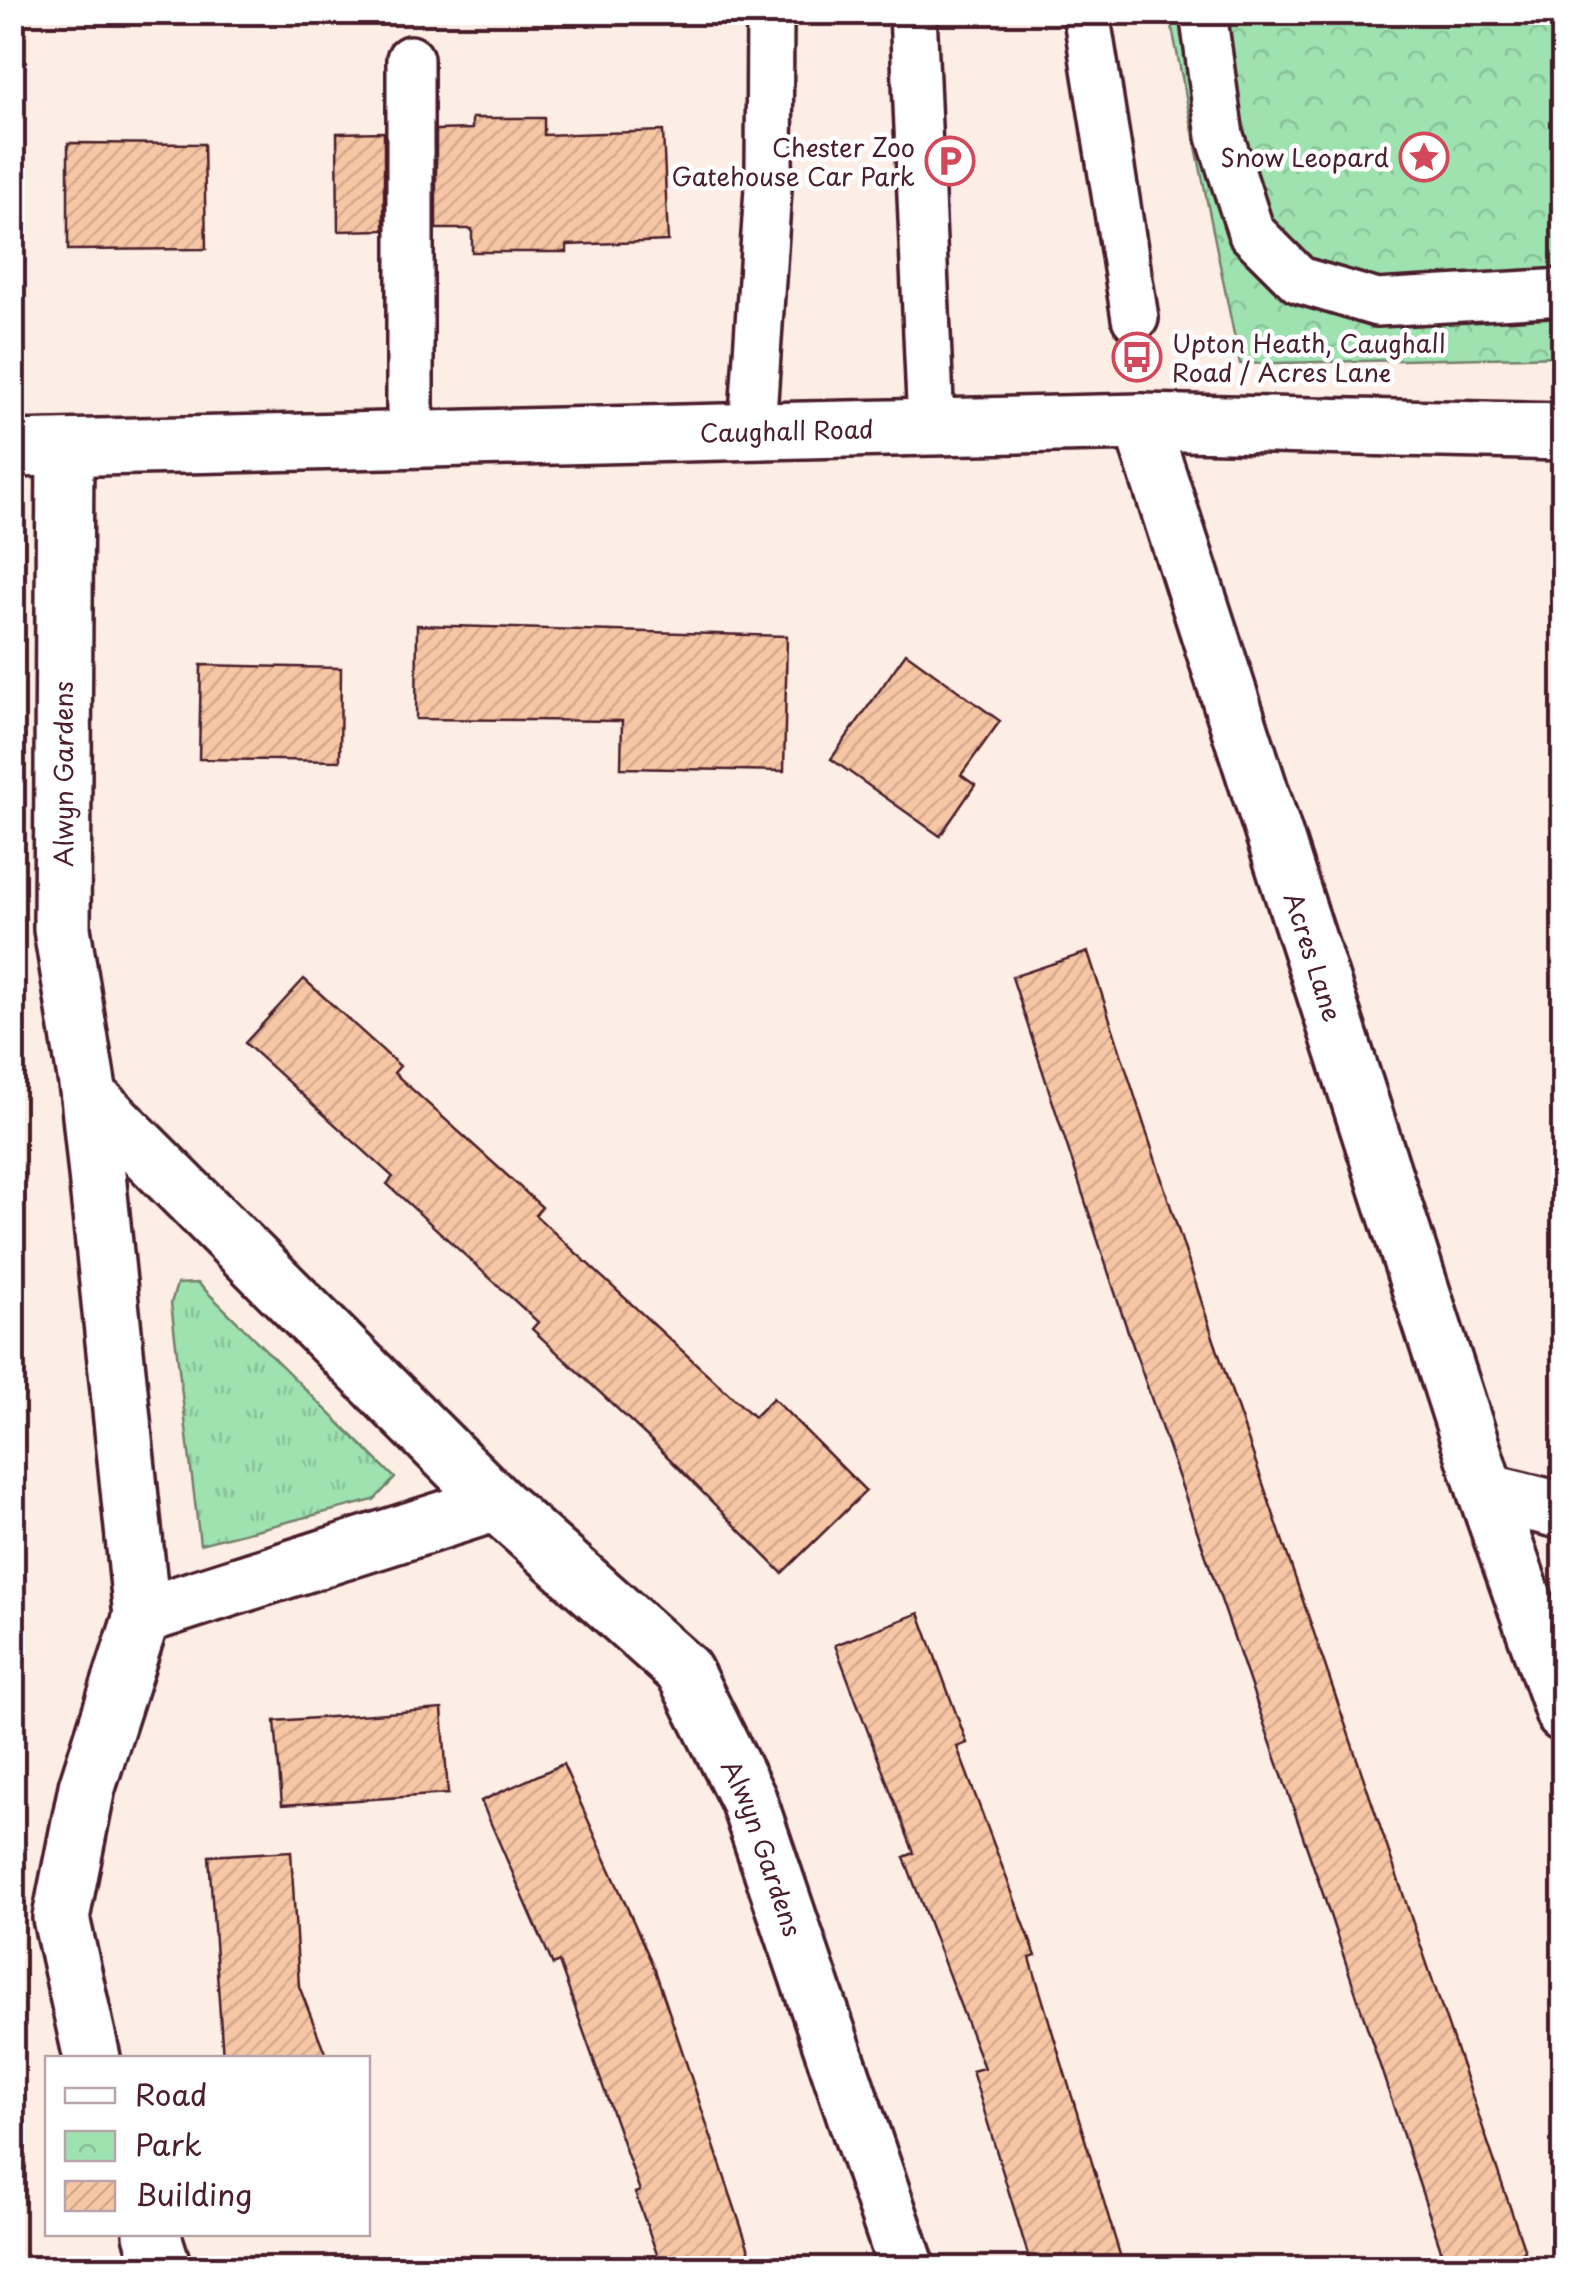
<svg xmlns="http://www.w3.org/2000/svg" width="1576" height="2281" viewBox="0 0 1576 2281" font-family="'Playpen Sans',sans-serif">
  <defs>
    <pattern id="grass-tufts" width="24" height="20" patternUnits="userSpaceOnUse" patternTransform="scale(2.5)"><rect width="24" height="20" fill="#9de2af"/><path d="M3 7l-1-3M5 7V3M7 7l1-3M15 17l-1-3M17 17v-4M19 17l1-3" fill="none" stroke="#89c197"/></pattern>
    <pattern id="park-crowns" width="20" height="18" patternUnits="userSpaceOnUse" patternTransform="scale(2.5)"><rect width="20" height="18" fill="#9de2af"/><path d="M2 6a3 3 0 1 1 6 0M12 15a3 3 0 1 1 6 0" fill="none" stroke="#89c197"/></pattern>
    <pattern id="building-hatch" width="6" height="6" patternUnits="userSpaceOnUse" patternTransform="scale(2.5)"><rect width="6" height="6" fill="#f6c6a5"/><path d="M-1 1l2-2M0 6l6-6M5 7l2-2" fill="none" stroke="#d4aa8e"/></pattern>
  </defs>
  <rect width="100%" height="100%" fill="#fceee4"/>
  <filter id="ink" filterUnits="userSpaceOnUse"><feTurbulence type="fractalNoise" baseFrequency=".01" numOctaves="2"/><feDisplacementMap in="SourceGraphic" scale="20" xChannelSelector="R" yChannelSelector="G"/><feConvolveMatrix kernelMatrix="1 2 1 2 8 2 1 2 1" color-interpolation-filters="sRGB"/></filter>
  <g filter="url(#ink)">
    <path fill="url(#grass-tufts)" stroke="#74806d" stroke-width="2.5" d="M 198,1283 L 395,1478 L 374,1500 L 200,1544 L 171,1303 L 177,1284 Z"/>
    <path fill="url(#park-crowns)" stroke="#74806d" stroke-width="2.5" d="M 1169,13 L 1563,13 L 1563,356 L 1240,364 Z"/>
    <path fill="url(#building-hatch)" stroke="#4a1f2b" stroke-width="2.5" d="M 472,118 L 544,118 L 544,135 L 663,131 L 668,241 L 567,245 L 567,252 L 472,252 L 472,229 L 436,229 L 436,130 L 472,129 Z
      M 384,132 L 384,230 L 338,231 L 337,133 Z
      M 68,143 L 204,144 L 206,249 L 68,250 Z
      M 417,625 L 787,636 L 784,771 L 621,768 L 622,721 L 416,719 Z
      M 906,653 L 1000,721 L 961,775 L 975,785 L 940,836 L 831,759 Z
      M 201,665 L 341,668 L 340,761 L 199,759 Z
      M 1088,952 L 1214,1340 L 1525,2251 L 1474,2268 L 1447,2268 L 1323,1894 L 1122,1314 L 1012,977 Z
      M 304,979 L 400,1066 L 394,1073 L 542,1207 L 535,1215 L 754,1417 L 773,1398 L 866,1491 L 782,1573 L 656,1445 L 532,1329 L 538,1322 L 387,1184 L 393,1177 L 245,1043 Z
      M 919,1613 L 967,1743 L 957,1747 L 1036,1956 L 1030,1958 L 1124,2268 L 1032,2268 L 972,2071 L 984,2068 L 904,1857 L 914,1853 L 835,1645 Z
      M 442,1709 L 448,1794 L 282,1805 L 275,1721 Z
      M 563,1764 L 655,1970 L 755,2268 L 662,2268 L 635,2193 L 640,2191 L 559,1962 L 553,1965 L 481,1801 Z
      M 291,1851 L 299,1986 L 327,2058 L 223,2058 L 209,1856 Z"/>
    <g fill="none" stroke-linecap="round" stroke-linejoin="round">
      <g stroke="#4a1f2b" stroke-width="52">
        <path id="lane" d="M 913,12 L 931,426
          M 1086,12 L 1135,318
          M 1203,12 L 1220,136 L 1251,232 L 1299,280 L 1377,303 L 1564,292
          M 752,430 L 769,174 L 770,12
          M 410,440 L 410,59"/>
      </g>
      <g stroke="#4a1f2b" stroke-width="62">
        <g id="street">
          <path id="s1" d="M 1141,422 L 1486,1492 L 1564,1714"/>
          <path id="s2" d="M 65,450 L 62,929 L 89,1096 L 496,1503 L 684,1671 L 748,1799 L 907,2268"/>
          <path d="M 89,1096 L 142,1616"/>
          <path d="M 1486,1492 L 1564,1511"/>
          <path d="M 92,2058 L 61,1918 L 87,1787 L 142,1616 L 496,1503"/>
          <path d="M 152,2234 L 163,2268"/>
        </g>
      </g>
      <g stroke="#4a1f2b" stroke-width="62">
        <g id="secondary">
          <path id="s3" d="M 12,449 L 1141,422 L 1564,432"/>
        </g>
      </g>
      <use href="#lane" stroke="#fff" stroke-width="45"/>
      <use href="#street" stroke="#fff" stroke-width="55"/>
      <use href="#secondary" stroke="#fff" stroke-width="55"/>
    </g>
  </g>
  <defs>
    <g id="sight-ring" transform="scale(2.5)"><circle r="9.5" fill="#fff" stroke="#d1495b" stroke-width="1.5"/><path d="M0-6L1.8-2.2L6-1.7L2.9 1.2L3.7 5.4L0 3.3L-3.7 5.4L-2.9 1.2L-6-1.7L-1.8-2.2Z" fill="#d1495b"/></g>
    <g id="parking-ring" transform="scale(2.5)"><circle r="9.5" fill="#fff" stroke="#d1495b" stroke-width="1.5"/><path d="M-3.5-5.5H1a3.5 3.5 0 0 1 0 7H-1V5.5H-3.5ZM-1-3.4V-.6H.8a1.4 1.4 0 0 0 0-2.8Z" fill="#d1495b"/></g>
    <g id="bus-ring" transform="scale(2.5)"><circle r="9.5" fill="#fff" stroke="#d1495b" stroke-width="1.5"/><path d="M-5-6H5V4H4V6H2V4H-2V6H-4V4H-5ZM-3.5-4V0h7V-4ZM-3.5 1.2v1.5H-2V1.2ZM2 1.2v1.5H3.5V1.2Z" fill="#d1495b"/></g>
  </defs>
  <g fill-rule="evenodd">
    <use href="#sight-ring" x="1424" y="157"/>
    <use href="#parking-ring" x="950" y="161"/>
    <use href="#bus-ring" x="1137" y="357"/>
  </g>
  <g text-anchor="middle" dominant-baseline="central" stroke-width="9" stroke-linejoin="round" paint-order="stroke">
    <g font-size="25" fill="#4a1f2b" stroke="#fff" text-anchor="end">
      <text x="915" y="147">Chester Zoo<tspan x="915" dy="29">Gatehouse Car Park</tspan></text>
      <text x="1389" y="157">Snow Leopard</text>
      <text x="1172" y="343" text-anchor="start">Upton Heath, Caughall<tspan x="1172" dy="29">Road / Acres Lane</tspan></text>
    </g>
    <g font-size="25" fill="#4a1f2b" stroke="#fff">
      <text stroke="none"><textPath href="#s3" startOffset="775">Caughall Road</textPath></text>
      <text transform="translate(63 774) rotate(-90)">Alwyn Gardens</text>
      <text stroke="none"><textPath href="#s1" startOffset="562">Acres Lane</textPath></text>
      <text stroke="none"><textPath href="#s2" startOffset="1670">Alwyn Gardens</textPath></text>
    </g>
  </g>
  <rect width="1576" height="2281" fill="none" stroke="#fff" stroke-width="50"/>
  <rect x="25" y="25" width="1526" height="2231" fill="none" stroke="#4a1f2b" stroke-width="4" filter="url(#ink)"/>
  <rect x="45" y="2056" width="325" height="180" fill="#ffffff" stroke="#b7a5aa" stroke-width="2.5"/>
  <rect x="65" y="2088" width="50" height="15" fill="#ffffff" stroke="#b7a5aa" stroke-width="2.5"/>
  <text x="135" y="2106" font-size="30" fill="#4a1f2b">Road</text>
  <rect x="65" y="2131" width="50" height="30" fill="url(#park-crowns)" stroke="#b7a5aa" stroke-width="2.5"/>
  <text x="135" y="2156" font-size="30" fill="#4a1f2b">Park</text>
  <rect x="65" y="2181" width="50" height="30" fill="url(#building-hatch)" stroke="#b7a5aa" stroke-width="2.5"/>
  <text x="135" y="2206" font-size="30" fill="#4a1f2b">Building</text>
</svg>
